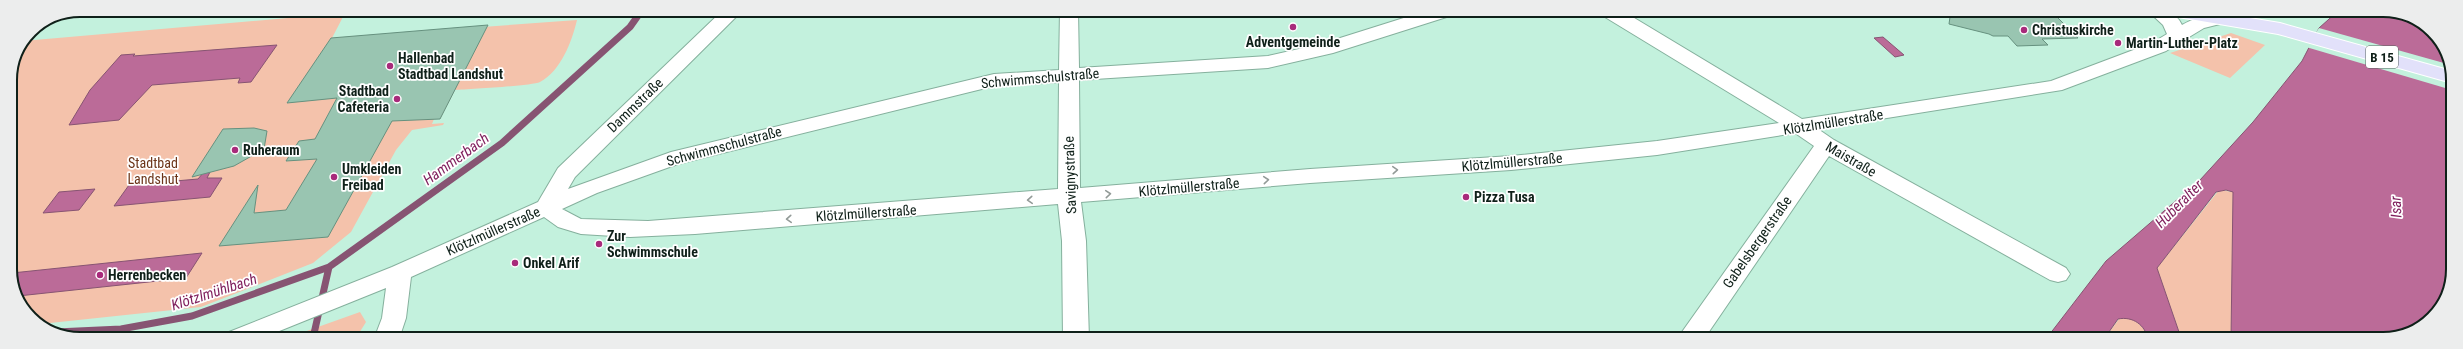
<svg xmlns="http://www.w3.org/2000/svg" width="2463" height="349" viewBox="0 0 2463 349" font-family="'Roboto Condensed',sans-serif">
  <rect width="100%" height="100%" fill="#c3f1dd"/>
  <path fill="#f4c2ab" d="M 345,13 L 332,38 L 577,20 C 572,41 561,71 540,82 C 531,86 470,89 455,90 L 440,119 L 434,119 L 432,124 L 444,123 L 443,125 L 412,130 L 396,150 L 351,232 L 313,263 L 201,307 L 50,323 L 34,321 L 12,287 L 10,80 L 15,53 L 23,41 Z
    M 2231,33 L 2265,45 L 2230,78 L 2170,53 Z
    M 2219,190 L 2233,192 L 2231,339 L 2178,339 L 2179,332 L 2157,268 Z
    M 360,312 L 366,322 L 356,338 L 287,338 Z
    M 2124,317 C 2136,319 2145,327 2148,339 L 2104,339 L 2119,319 Z"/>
  <path fill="#bb6b98" stroke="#875472" d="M 2338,11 L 2392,11 L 2429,28 L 2452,66 L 2452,278 L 2429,321 L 2383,339 L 2231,339 L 2233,192 L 2226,190 L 2216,192 L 2157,268 L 2179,332 L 2178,339 L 2148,339 C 2145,325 2133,316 2118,319 L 2104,339 L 2046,339 L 2106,261 L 2200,180 L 2253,122 L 2302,61 L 2319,28 Z
    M 1883,37 L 1904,55 L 1895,57 L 1874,38 Z
    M 277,45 L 251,82 L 238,83 L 240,78 L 152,85 L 119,120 L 69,125 L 90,90 L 121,55 L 135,54 L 133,56 Z
    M 210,172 L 207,178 L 222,178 L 210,197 L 114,206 L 129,185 L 198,179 L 203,173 Z
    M 95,189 L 79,210 L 43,213 L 59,192 Z
    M 202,253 L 186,278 L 18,296 L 12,287 L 12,273 Z"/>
  <path fill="#c3f1dd" d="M 2319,28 L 2451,65 L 2452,90 L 2306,47 Z"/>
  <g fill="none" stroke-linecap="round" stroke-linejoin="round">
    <path stroke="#875472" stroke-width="7" d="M 56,332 L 121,329 L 192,316 L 329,267
      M 313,338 L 329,267 L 502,143 L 630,27 L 642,10"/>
  </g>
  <path fill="#99c5b1" stroke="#66917f" d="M 1983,10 L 2050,10 L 2078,38 L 2042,39 L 2048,45 L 2017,46 L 2008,36 L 1993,36 L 1989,34 L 1949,24 L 1950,17 L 1988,17 Z
    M 488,25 L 440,119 L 392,121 L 328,237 L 219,246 L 258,185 L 254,213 L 286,210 L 317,159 L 286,161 L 299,141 L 315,139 L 337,98 L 287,103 L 331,38 Z
    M 254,128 L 267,131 L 264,149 L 234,166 L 192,177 L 223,129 Z"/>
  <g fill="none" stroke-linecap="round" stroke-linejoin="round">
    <g stroke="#85b09d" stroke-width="2">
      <path id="minor" d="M 723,10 L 743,10 L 575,177 L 568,189 L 671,152 L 994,74 L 1059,70 L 1060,10 L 1078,10 L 1079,68 L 1268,56 L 1321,44 L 1429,10 L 1458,10 L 1456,14 L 1333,53 L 1268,68 L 1079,80 L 1080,188 L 1310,169 L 1511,156 L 1657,141 L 1779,123 L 1600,14 L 1598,10 L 1621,10 L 1802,119 L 2051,81 L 2152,43 L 2167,34 L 2163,25 L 2148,11 C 2163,11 2175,10 2182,25 C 2194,18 2214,11 2228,14 L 2230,18 L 2228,22 L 2204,28 L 2166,51 L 2062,90 L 1818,129 L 1834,140 L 2066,268 L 2070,274 L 2066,280 L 2058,282 L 2050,280 L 1829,156 L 1704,339 L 1677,339 L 1814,146 L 1795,133 L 1657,155 L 1511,170 L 1310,183 L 1081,202 L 1086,241 L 1089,339 L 1063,339 L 1062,241 L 1058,204 L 695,234 L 630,237 L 581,234 L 558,227 L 544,217 L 411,277 L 406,318 L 399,339 L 374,339 L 382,318 L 386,288 L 262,338 L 226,338 L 229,332 L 392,267 L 538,202 L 558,168 ZM 1059,82 L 1058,189 L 648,221 L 581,219 L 562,209 L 597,193 L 678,164 L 994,86 Z"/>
    </g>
    <g stroke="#fff" stroke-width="2">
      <path id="major" d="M 2169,11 L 2207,11 L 2280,23 L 2452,71 L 2452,83 L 2278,34 L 2178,17 L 2171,15 Z"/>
    </g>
    <use href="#minor" fill="#fff" fill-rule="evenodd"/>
    <use href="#major" fill="#e2e1fa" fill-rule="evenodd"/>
  </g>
  <defs><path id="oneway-chevron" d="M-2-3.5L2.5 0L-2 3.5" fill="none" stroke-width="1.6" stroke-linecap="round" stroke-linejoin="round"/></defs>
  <g stroke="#939b98">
    <use href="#oneway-chevron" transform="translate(1395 170) rotate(-4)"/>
    <use href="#oneway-chevron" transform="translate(1266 180) rotate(-5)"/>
    <use href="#oneway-chevron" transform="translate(1108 194) rotate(-5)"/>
    <use href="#oneway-chevron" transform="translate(1030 200) rotate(176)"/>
    <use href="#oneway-chevron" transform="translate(789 219) rotate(176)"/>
  </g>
  <g fill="#a82a7b" stroke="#fff" stroke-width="1.5">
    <circle cx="1293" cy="27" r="4"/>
    <circle cx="2024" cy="30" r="4"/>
    <circle cx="2118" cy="43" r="4"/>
    <circle cx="390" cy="66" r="4"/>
    <circle cx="397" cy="99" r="4"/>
    <circle cx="235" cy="150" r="4"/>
    <circle cx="334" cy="177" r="4"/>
    <circle cx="1466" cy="197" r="4"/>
    <circle cx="599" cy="244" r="4"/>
    <circle cx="515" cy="263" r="4"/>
    <circle cx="100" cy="275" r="4"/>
  </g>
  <g text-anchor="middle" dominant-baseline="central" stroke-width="3.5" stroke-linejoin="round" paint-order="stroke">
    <rect fill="#fff" stroke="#57635e" stroke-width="1" x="2366" y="46" width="32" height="22" rx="3"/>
    <g font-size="13" font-weight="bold" fill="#0f2019">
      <text x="2382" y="57">B 15</text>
    </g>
    <g font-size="14" font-weight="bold" fill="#0f2019" stroke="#fff" text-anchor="start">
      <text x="2032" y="30">Christuskirche</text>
      <text x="1293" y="42" text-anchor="middle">Adventgemeinde</text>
      <text x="2126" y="43">Martin-Luther-Platz</text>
      <text x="398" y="58">Hallenbad<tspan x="398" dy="16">Stadtbad Landshut</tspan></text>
      <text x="389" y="91" text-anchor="end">Stadtbad<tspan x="389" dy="16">Cafeteria</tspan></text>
      <text x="243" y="150">Ruheraum</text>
      <text x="342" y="169">Umkleiden<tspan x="342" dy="16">Freibad</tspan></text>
      <text x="1474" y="197">Pizza Tusa</text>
      <text x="607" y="236">Zur<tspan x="607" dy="16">Schwimmschule</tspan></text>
      <text x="523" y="263">Onkel Arif</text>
      <text x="108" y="275">Herrenbecken</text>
    </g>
    <g font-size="14" fill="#0f2019" stroke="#fff">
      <text transform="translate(1040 78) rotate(-5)">Schwimmschulstraße</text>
      <text transform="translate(635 105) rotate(-44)">Dammstraße</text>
      <text transform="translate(1833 122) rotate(-9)">Klötzlmüllerstraße</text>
      <text transform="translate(724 146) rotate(-15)">Schwimmschulstraße</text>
      <text transform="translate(1851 159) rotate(30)">Maistraße</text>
      <text transform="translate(1512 162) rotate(-5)">Klötzlmüllerstraße</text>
      <text transform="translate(1070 175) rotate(-92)">Savignystraße</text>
      <text transform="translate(1189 187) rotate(-5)">Klötzlmüllerstraße</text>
      <text transform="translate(866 213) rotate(-4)">Klötzlmüllerstraße</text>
      <text transform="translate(493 231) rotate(-24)">Klötzlmüllerstraße</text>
      <text transform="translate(1757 242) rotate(-55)">Gabelsbergerstraße</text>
    </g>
    <g font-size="14" fill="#6c3519" stroke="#fff">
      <text x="153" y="163">Stadtbad<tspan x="153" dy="16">Landshut</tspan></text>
    </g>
    <g font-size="15" font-style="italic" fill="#7f1f5c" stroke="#fff">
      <text transform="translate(456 159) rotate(-36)">Hammerbach</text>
      <text transform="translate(2179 204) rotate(-45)">Huberalter</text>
      <text transform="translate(2396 207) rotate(-92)">Isar</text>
      <text transform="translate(214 292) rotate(-18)">Klötzlmühlbach</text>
    </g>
  </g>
  <path d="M0 0H2463V349H0ZM80 17H2383A63 63 0 0 1 2446 80V269A63 63 0 0 1 2383 332H80A63 63 0 0 1 17 269V80A63 63 0 0 1 80 17Z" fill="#eceded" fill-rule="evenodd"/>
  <path fill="none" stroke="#0f2019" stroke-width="2" d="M80 17H2383A63 63 0 0 1 2446 80V269A63 63 0 0 1 2383 332H80A63 63 0 0 1 17 269V80A63 63 0 0 1 80 17Z"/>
</svg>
